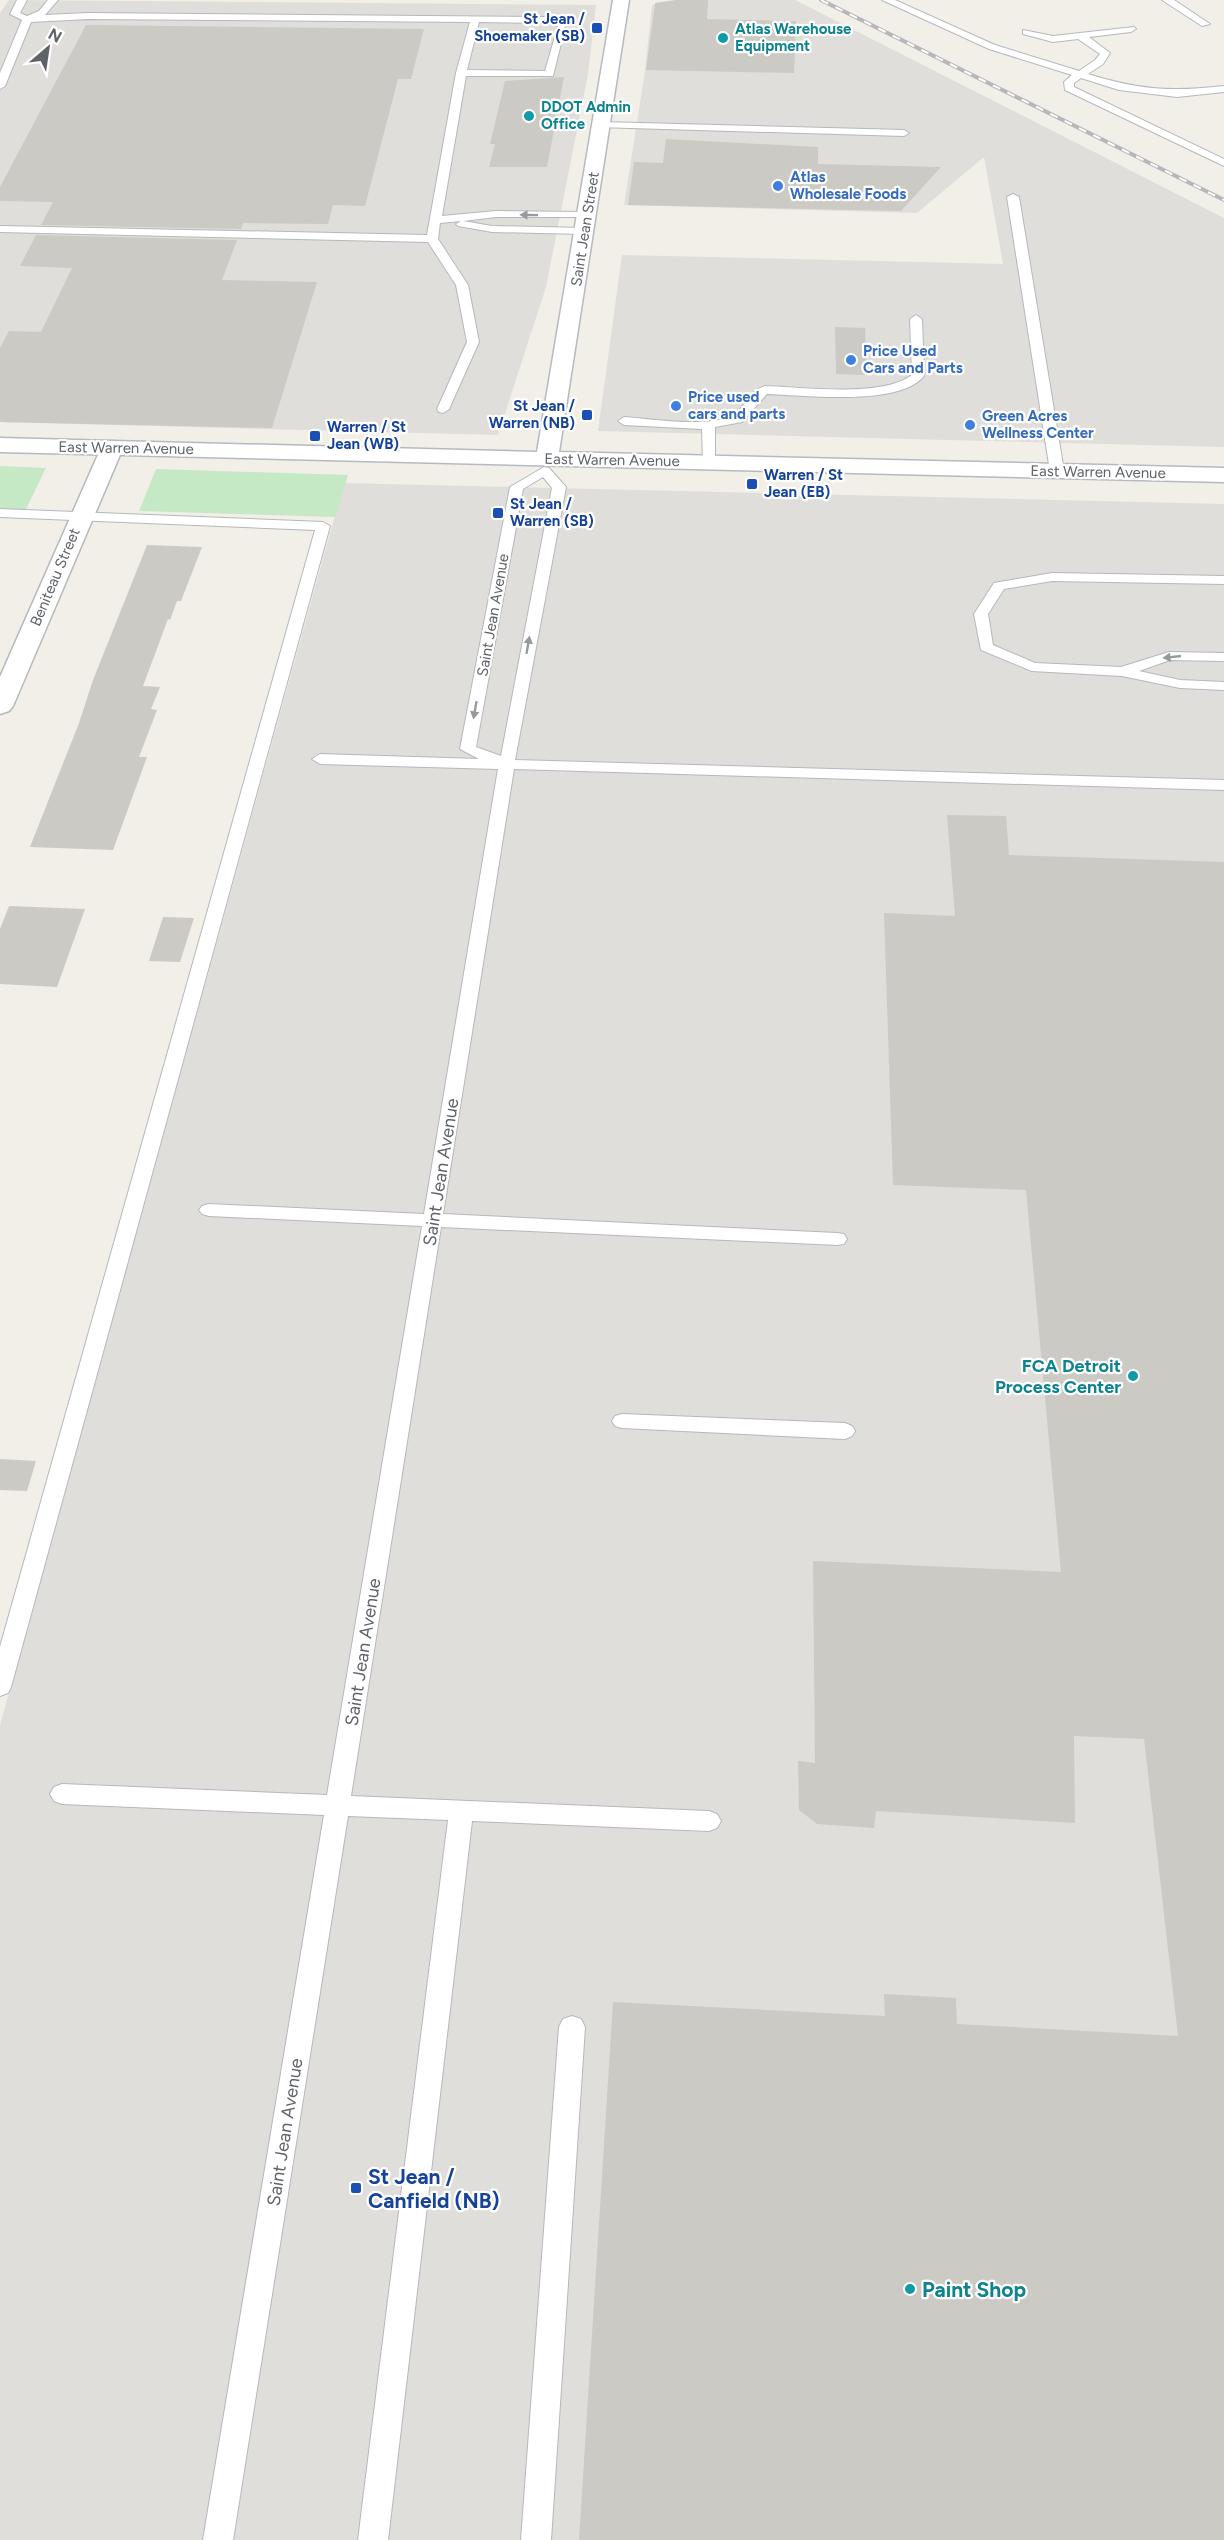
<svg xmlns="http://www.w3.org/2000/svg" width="1224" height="2540" viewBox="0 0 1224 2540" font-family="Figtree,sans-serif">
  <rect width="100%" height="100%" fill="#f1efe8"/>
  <path fill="#e0deda" d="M 9,0 L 596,5 L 588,74 L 546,287 L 498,435 L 0,422 L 0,13 Z
    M 682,0 L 795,0 L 1224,218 L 1224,447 L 598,431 L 622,255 L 1003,264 L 984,157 L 917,213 L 624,205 L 645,71 L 652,5 Z
    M 344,483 L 1224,504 L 1224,2540 L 0,2540 L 0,1725 Z"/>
  <path fill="#c5e8c5" d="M 0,466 L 46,468 L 26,509 L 0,509 Z
    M 156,469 L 348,475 L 336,517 L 139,511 Z"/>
  <path fill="#cccac5" d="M 675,0 L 708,0 L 707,19 L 796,21 L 794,73 L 646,70 L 655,3 Z
    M 86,25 L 424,29 L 411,79 L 398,79 L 365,206 L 333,205 L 328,224 L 243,223 L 241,229 L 41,225 L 53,202 L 0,201 L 0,187 Z
    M 564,77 L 547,167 L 489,167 L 495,144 L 490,144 L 505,81 Z
    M 666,139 L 818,147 L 818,164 L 941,167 L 901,211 L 628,205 L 634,162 L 663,163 Z
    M 36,235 L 237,240 L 222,280 L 317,282 L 272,428 L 0,422 L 0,348 L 9,331 L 41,332 L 72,268 L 20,266 Z
    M 835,327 L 865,328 L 867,375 L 836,374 Z
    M 147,545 L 202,547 L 181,601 L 177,601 L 170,620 L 168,619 L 143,686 L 160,687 L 151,709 L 157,710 L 139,757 L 147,757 L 113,850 L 30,847 L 79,723 L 93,680 Z
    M 947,815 L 1006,816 L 1009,855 L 1224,862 L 1224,2540 L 579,2540 L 613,2002 L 885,2016 L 884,1994 L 956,1998 L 957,2024 L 1178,2036 L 1144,1739 L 1074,1736 L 1075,1823 L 876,1811 L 874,1828 L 817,1824 L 799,1810 L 798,1761 L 815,1763 L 813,1561 L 1061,1572 L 1026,1190 L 893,1185 L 884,913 L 955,916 Z
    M 9,906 L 85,909 L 57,987 L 0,984 L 0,929 Z
    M 163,917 L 194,918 L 180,962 L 149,961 Z
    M 0,1459 L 36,1461 L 27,1491 L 0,1490 Z"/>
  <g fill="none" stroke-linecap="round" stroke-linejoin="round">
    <g stroke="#b5b8bc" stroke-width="2">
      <path id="lane" d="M 17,0 L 27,0 L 20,13 L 27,16 L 39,11 L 48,0 L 58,0 L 45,15 L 88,13 L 547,17 L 566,23 L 553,76 L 466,76 L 442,216 L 496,211 L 587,212 L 593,215 L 591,217 L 496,217 L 463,221 L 492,226 L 585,228 L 591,231 L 585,234 L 492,232 L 458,226 L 456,224 L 461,221 L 440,223 L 438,239 L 468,285 L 479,342 L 449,409 L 443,413 L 439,412 L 437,409 L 467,342 L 456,285 L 428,242 L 0,232 L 0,226 L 427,235 L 456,73 L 470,22 L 88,19 L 31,22 L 5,86 L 0,89 L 0,73 L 22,20 L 10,14 ZM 479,22 L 546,23 L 558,26 L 545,71 L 467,70 Z
        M 882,0 L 895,0 L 995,45 L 1079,71 L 1095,60 L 1100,54 L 1078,39 L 1053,42 L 1023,34 L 1023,30 L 1053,36 L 1134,27 L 1136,29 L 1131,32 L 1089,37 L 1110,53 L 1103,64 L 1088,74 C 1139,90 1171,92 1224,86 L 1224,92 L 1177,97 L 1119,90 L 1081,78 L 1074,83 L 1074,87 L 1224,159 L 1224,166 L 1065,90 L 1064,82 L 1072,75 L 989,49 Z
        M 1162,0 L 1174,0 L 1210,24 L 1202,26 Z
        M 601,122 L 904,130 L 909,133 L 904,136 L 597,127 L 596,125 Z
        M 1013,194 L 1019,197 L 1064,471 L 1057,475 L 1050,471 L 1007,197 Z
        M 916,315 L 922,319 L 924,376 C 898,407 805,395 767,394 L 742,422 L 715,427 L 715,465 L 710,466 L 703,462 L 702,429 L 624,425 L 618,421 L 624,417 C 653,419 705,428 731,416 C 745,410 748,391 765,386 C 803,387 881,398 912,375 L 910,319 Z
        M 544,467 L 549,468 L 566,487 L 515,760 L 1224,780 L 1224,790 L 514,769 L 443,1214 L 837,1233 L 844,1234 L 847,1239 L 844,1244 L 837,1245 L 441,1227 L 351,1796 L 709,1811 L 717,1814 L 721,1821 L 717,1828 L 709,1831 L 472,1821 L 388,2540 L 358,2540 L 448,1820 L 348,1816 L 233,2540 L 203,2540 L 324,1815 L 62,1804 L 54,1801 L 50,1794 L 54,1787 L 62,1784 L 327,1795 L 422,1226 L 209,1216 L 202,1214 L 199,1210 L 202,1206 L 209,1204 L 424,1214 L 498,769 L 320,764 L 312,759 L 320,754 L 479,759 L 460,749 L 510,487 ZM 543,477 L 552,488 L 501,756 L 476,747 L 523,489 Z
        M 0,509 L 323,522 L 330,526 L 11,1687 L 8,1693 L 0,1696 L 0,1647 L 315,530 L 0,517 Z
        M 1052,573 L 1224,576 L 1224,584 L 1052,581 L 1004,589 L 988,614 L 993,645 L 1035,663 L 1121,667 L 1169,652 L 1224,653 L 1224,661 L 1170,660 L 1139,671 L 1180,680 L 1224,682 L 1224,690 L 1180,688 L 1122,676 L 1032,671 L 981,650 L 974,614 L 994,583 Z
        M 622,1414 L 845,1423 L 852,1426 L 855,1431 L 852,1436 L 845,1439 L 622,1428 L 615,1426 L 612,1421 L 615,1416 Z
        M 572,2016 L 581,2019 L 585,2027 L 551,2540 L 521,2540 L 559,2027 L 563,2019 Z"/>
    </g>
    <g stroke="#b5b8bc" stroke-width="3">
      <path id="street" d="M 112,441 L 120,443 L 123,448 L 13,706 L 9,711 L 0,714 L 0,677 L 101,448 L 104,443 Z"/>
    </g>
    <g stroke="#b6babf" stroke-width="3">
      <path id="secondary" d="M 613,0 L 629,0 L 559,452 L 1224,468 L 1224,482 L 0,452 L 0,438 L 537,452 Z"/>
    </g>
    <use href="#lane" fill="#fff" fill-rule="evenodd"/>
    <use href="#street" fill="#fff" fill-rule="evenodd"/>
    <use href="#secondary" fill="#fff" fill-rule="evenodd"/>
    <g stroke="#b6b7b8" stroke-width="4">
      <path id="rail" d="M 821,0 L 1224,200"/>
    </g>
    <use href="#rail" stroke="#fff" stroke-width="2" stroke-dasharray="8" stroke-linecap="butt"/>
  </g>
  <defs><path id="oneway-solid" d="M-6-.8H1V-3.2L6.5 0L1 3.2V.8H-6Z" transform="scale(1.5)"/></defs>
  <g fill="#979a9d">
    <use href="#oneway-solid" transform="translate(529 215) rotate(-179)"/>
    <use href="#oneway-solid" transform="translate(528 645) rotate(-80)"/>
    <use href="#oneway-solid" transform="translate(1172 657) rotate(174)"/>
    <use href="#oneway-solid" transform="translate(475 710) rotate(100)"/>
  </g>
  <g fill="#1a4fb4" stroke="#fff" stroke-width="2">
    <rect x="591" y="22" width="12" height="12" rx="3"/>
    <rect x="581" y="409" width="12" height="12" rx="3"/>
    <rect x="309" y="430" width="12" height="12" rx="3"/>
    <rect x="746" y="478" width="12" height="12" rx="3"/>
    <rect x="492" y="507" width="12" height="12" rx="3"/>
    <rect x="350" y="2182" width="12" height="12" rx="3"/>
  </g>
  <g fill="#0f9aa8" stroke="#fff" stroke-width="2">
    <circle cx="723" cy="38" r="6"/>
    <circle cx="529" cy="116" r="6"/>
    <circle cx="1133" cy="1376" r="6"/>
    <circle cx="910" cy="2289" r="6"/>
  </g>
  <g fill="#3f7fe0" stroke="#fff" stroke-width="2">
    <circle cx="778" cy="186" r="6"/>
    <circle cx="851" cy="360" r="6"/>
    <circle cx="676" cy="406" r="6"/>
    <circle cx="970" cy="425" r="6"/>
  </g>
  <g text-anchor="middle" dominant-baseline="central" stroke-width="4.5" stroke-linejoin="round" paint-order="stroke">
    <g font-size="15" font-weight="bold" fill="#164399" stroke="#fff" text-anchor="start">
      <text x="585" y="19" text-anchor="end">St Jean /<tspan x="585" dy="17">Shoemaker (SB)</tspan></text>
      <text x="575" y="406" text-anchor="end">St Jean /<tspan x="575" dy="17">Warren (NB)</tspan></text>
      <text x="327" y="427">Warren / St<tspan x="327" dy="17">Jean (WB)</tspan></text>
      <text x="764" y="475">Warren / St<tspan x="764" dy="17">Jean (EB)</tspan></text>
      <text x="510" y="504">St Jean /<tspan x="510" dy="17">Warren (SB)</tspan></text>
    </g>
    <g font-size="15" font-weight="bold" fill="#0d838f" stroke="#fff" text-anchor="start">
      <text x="735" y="29">Atlas Warehouse<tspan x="735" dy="17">Equipment</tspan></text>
      <text x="541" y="107">DDOT Admin<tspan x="541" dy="17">Office</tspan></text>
    </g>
    <g font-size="15" font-weight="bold" fill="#366cbe" stroke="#fff" text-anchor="start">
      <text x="790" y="177">Atlas<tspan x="790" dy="17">Wholesale Foods</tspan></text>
      <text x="863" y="351">Price Used<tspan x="863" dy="17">Cars and Parts</tspan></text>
      <text x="688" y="397">Price used<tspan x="688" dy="17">cars and parts</tspan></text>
      <text x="982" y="416">Green Acres<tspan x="982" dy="17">Wellness Center</tspan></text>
    </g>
    <g font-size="15" fill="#5f6368" stroke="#fff">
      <text transform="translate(585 229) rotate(-81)">Saint Jean Street</text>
      <text transform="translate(126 448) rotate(1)">East Warren Avenue</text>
      <text transform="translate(612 460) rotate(1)">East Warren Avenue</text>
      <text transform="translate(1098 472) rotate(1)">East Warren Avenue</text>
      <text transform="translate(55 577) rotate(-67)">Beniteau Street</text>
      <text transform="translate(493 615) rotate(-80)">Saint Jean Avenue</text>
    </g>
    <g font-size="18" fill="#5f6368" stroke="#fff">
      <text transform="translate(441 1172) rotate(-81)">Saint Jean Avenue</text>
      <text transform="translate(363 1652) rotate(-81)">Saint Jean Avenue</text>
      <text transform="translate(285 2132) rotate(-81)">Saint Jean Avenue</text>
    </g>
    <g font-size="18" font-weight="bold" fill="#0d838f" stroke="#fff" text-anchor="end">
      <text x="1121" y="1366">FCA Detroit<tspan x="1121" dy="21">Process Center</tspan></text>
    </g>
    <g font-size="21" font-weight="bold" fill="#164399" stroke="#fff" text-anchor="start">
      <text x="368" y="2176">St Jean /<tspan x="368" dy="24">Canfield (NB)</tspan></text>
    </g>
    <g font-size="21" font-weight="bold" fill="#0d838f" stroke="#fff" text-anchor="start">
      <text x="922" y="2289">Paint Shop</text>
    </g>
  </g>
  <g transform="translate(48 48) rotate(29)" stroke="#ffffff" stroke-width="4.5" paint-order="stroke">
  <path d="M0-4.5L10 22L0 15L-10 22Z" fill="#5f6368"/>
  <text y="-9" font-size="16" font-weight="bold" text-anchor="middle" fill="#5f6368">N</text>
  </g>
</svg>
